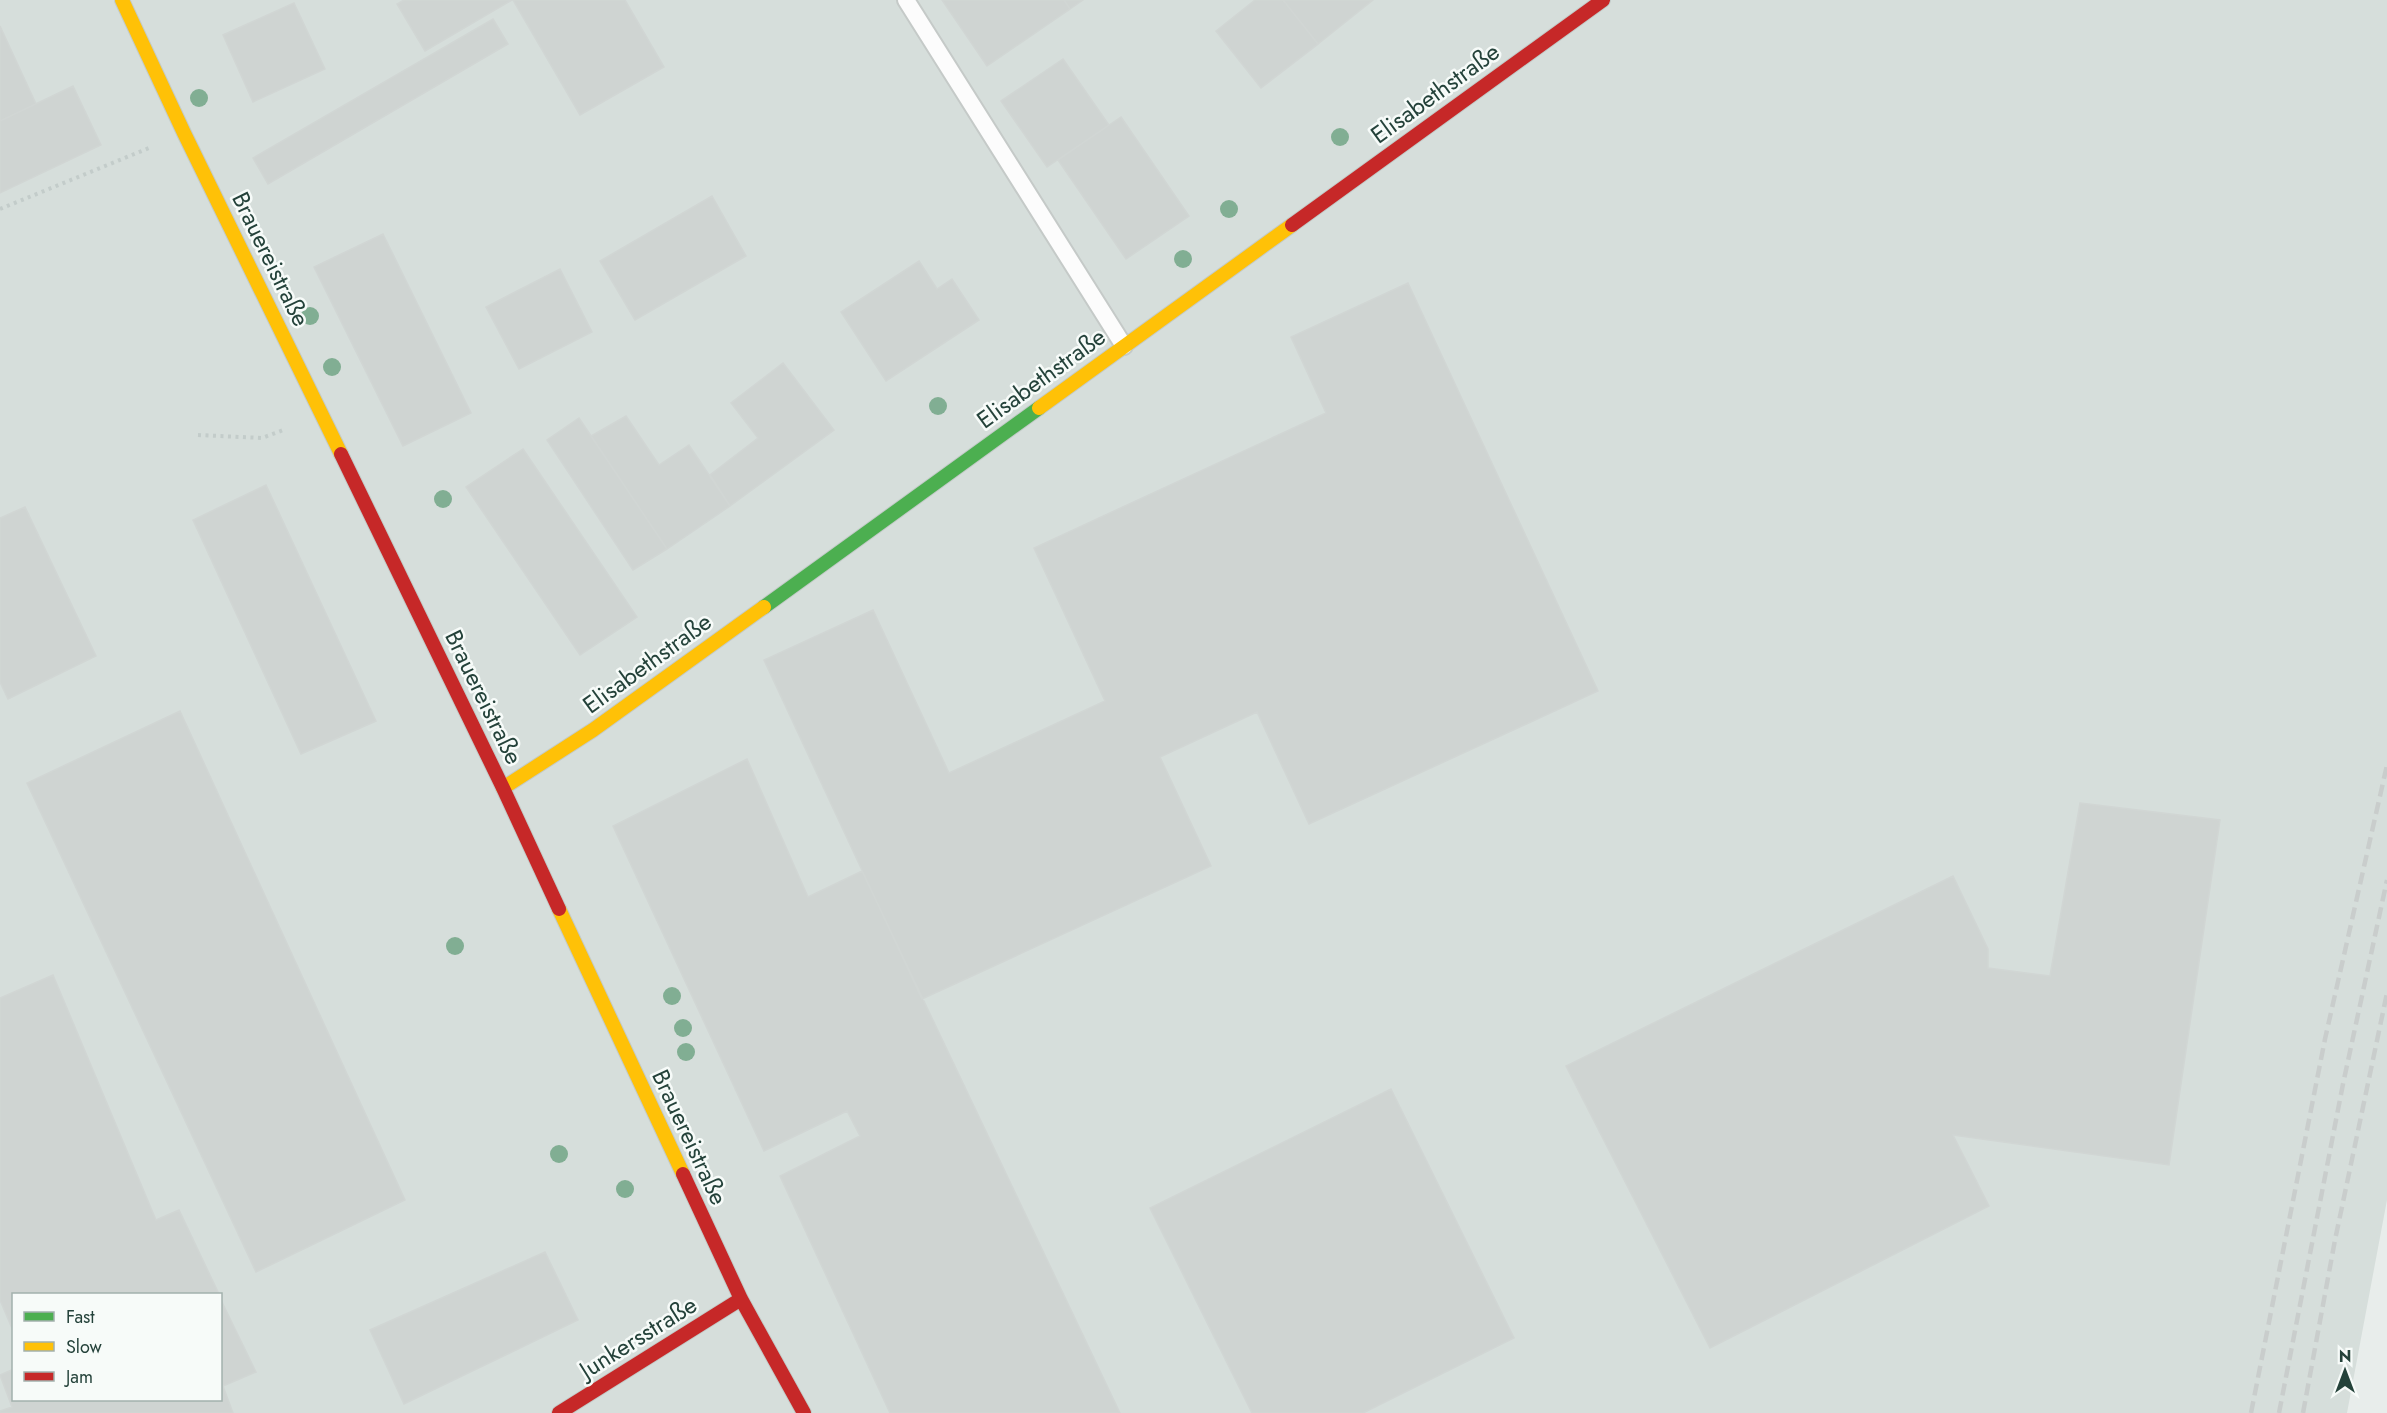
<svg xmlns="http://www.w3.org/2000/svg" width="2387" height="1413" viewBox="0 0 2387 1413" font-family="Jost,sans-serif">
  <rect width="100%" height="100%" fill="#e8edeb"/>
  <path fill="#d6dedb" fill-rule="evenodd" d="M 0,0 L 2387,0 L 2387,1200 L 2347,1413 L 0,1413 ZM 14,1294 L 220,1294 L 220,1400 L 14,1400 Z"/>
  <path fill="#cfd4d2" stroke="#d1d6d4" stroke-width="1.5" d="M 404,0 L 512,0 L 425,51 L 397,4 Z
    M 513,0 L 625,0 L 664,67 L 580,115 Z
    M 942,0 L 1064,0 L 1070,9 L 987,66 Z
    M 1064,0 L 1083,0 L 1070,9 Z
    M 1255,0 L 1283,0 L 1318,44 L 1261,88 L 1216,31 Z
    M 1283,0 L 1373,0 L 1318,44 Z
    M 294,3 L 325,69 L 253,102 L 223,35 Z
    M 493,19 L 508,44 L 268,184 L 253,158 Z
    M 0,26 L 36,104 L 0,121 Z
    M 1063,59 L 1109,125 L 1047,167 L 1001,101 Z
    M 73,86 L 101,145 L 0,193 L 0,121 Z
    M 1121,117 L 1189,216 L 1126,259 L 1058,160 Z
    M 712,196 L 746,256 L 635,320 L 600,261 Z
    M 383,234 L 471,413 L 403,446 L 314,267 Z
    M 919,261 L 937,289 L 952,279 L 979,320 L 886,381 L 841,312 Z
    M 560,269 L 592,332 L 519,369 L 486,307 Z
    M 1408,283 L 1598,691 L 1309,824 L 1257,712 L 1160,757 L 1211,866 L 922,999 L 764,660 L 873,610 L 949,773 L 1105,701 L 1034,548 L 1326,413 L 1291,337 Z
    M 783,363 L 834,430 L 730,506 L 710,475 L 758,438 L 731,403 Z
    M 626,416 L 659,465 L 689,445 L 730,506 L 667,549 L 591,436 Z
    M 579,418 L 667,549 L 633,570 L 547,440 Z
    M 523,449 L 637,617 L 580,655 L 466,487 Z
    M 266,485 L 376,721 L 301,754 L 193,520 Z
    M 25,507 L 96,656 L 8,699 L 0,682 L 0,518 Z
    M 180,711 L 405,1200 L 256,1272 L 27,783 Z
    M 747,759 L 808,897 L 862,871 L 1120,1413 L 890,1413 L 780,1176 L 860,1136 L 847,1111 L 764,1151 L 613,826 Z
    M 2080,803 L 2220,820 L 2169,1165 L 1953,1135 L 1989,1206 L 1710,1348 L 1566,1066 L 1953,876 L 1988,949 L 1988,968 L 2050,976 Z
    M 53,975 L 156,1220 L 179,1210 L 219,1294 L 14,1294 L 14,1333 L 0,1300 L 0,998 Z
    M 1391,1089 L 1514,1338 L 1363,1413 L 1252,1413 L 1150,1208 Z
    M 545,1252 L 578,1320 L 404,1404 L 370,1330 Z
    M 220,1298 L 256,1372 L 223,1386 L 233,1413 L 0,1413 L 0,1411 L 12,1407 L 0,1375 L 14,1369 L 14,1400 L 220,1400 Z"/>
  <g fill="none" stroke-linecap="round" stroke-linejoin="round">
    <g stroke="#c5cac8" stroke-width="20">
      <path id="lane" d="M 906,0 L 1124,346"/>
    </g>
    <g stroke="#c3cbc8" stroke-width="16">
      <path id="fast" d="M 764,607 L 1039,408"/>
    </g>
    <g stroke="#c3cbc8" stroke-width="16">
      <path id="slow" d="M 122,0 L 184,133 L 341,454
        M 1039,408 L 1292,225
        M 503,788 L 593,730 L 764,607
        M 559,909 L 683,1174"/>
    </g>
    <g stroke="#c3cbc8" stroke-width="16">
      <path id="jam" d="M 1292,225 L 1603,0
        M 341,454 L 503,788 L 559,909
        M 683,1174 L 741,1299 L 804,1413
        M 559,1413 L 741,1299"/>
    </g>
    <path stroke="#c3ccca" stroke-width="4" stroke-dasharray="3 4.5" stroke-linecap="butt" d="M 0,209 L 149,148
      M 198,435 L 262,438 L 286,429"/>
    <use href="#lane" stroke="#fcfcfc" stroke-width="16"/>
    <use href="#fast" stroke="#4caf50" stroke-width="14"/>
    <use href="#slow" stroke="#ffc107" stroke-width="14"/>
    <use href="#jam" stroke="#c62828" stroke-width="14"/>
    <path stroke="#c9cdcc" stroke-width="4.5" stroke-dasharray="12 6" stroke-linecap="butt" d="M 2251,1413 L 2325,1039 L 2387,765
      M 2279,1413 L 2343,1084 L 2387,880
      M 2303,1413 L 2335,1240 L 2387,993"/>
  </g>
  <g fill="#81ae93">
    <circle cx="199" cy="98" r="9"/>
    <circle cx="1340" cy="137" r="9"/>
    <circle cx="1229" cy="209" r="9"/>
    <circle cx="1183" cy="259" r="9"/>
    <circle cx="310" cy="316" r="9"/>
    <circle cx="332" cy="367" r="9"/>
    <circle cx="938" cy="406" r="9"/>
    <circle cx="443" cy="499" r="9"/>
    <circle cx="455" cy="946" r="9"/>
    <circle cx="672" cy="996" r="9"/>
    <circle cx="683" cy="1028" r="9"/>
    <circle cx="686" cy="1052" r="9"/>
    <circle cx="559" cy="1154" r="9"/>
    <circle cx="625" cy="1189" r="9"/>
  </g>
  <g text-anchor="middle" dominant-baseline="central" stroke-width="5" stroke-linejoin="round" paint-order="stroke">
    <g font-size="24" fill="#24423a" stroke="#f7fbf9">
      <text transform="translate(1435 93) rotate(-36)">Elisabethstraße</text>
      <text transform="translate(271 259) rotate(64)">Brauereistraße</text>
      <text transform="translate(1041 378) rotate(-36)">Elisabethstraße</text>
      <text transform="translate(647 663) rotate(-36)">Elisabethstraße</text>
      <text transform="translate(484 697) rotate(64)">Brauereistraße</text>
      <text transform="translate(690 1137) rotate(65)">Brauereistraße</text>
      <text transform="translate(638 1337) rotate(-32)">Junkersstraße</text>
    </g>
  </g>
  <rect x="12" y="1293" width="210" height="108" fill="#f7fbf9" stroke="#a3b1ad" stroke-width="1.5"/>
  <rect x="24" y="1312" width="30" height="9" fill="#4caf50" stroke="#a3b1ad" stroke-width="1.5"/>
  <text x="66" y="1323" font-size="18" fill="#24423a">Fast</text>
  <rect x="24" y="1342" width="30" height="9" fill="#ffc107" stroke="#a3b1ad" stroke-width="1.5"/>
  <text x="66" y="1353" font-size="18" fill="#24423a">Slow</text>
  <rect x="24" y="1372" width="30" height="9" fill="#c62828" stroke="#a3b1ad" stroke-width="1.5"/>
  <text x="66" y="1383" font-size="18" fill="#24423a">Jam</text>
  <g transform="translate(2345 1371)" stroke="#f7fbf9" stroke-width="4.5" paint-order="stroke">
  <path d="M0-4.5L10 22L0 15L-10 22Z" fill="#24423a"/>
  <text y="-9" font-size="16" font-weight="bold" text-anchor="middle" fill="#24423a">N</text>
  </g>
</svg>
